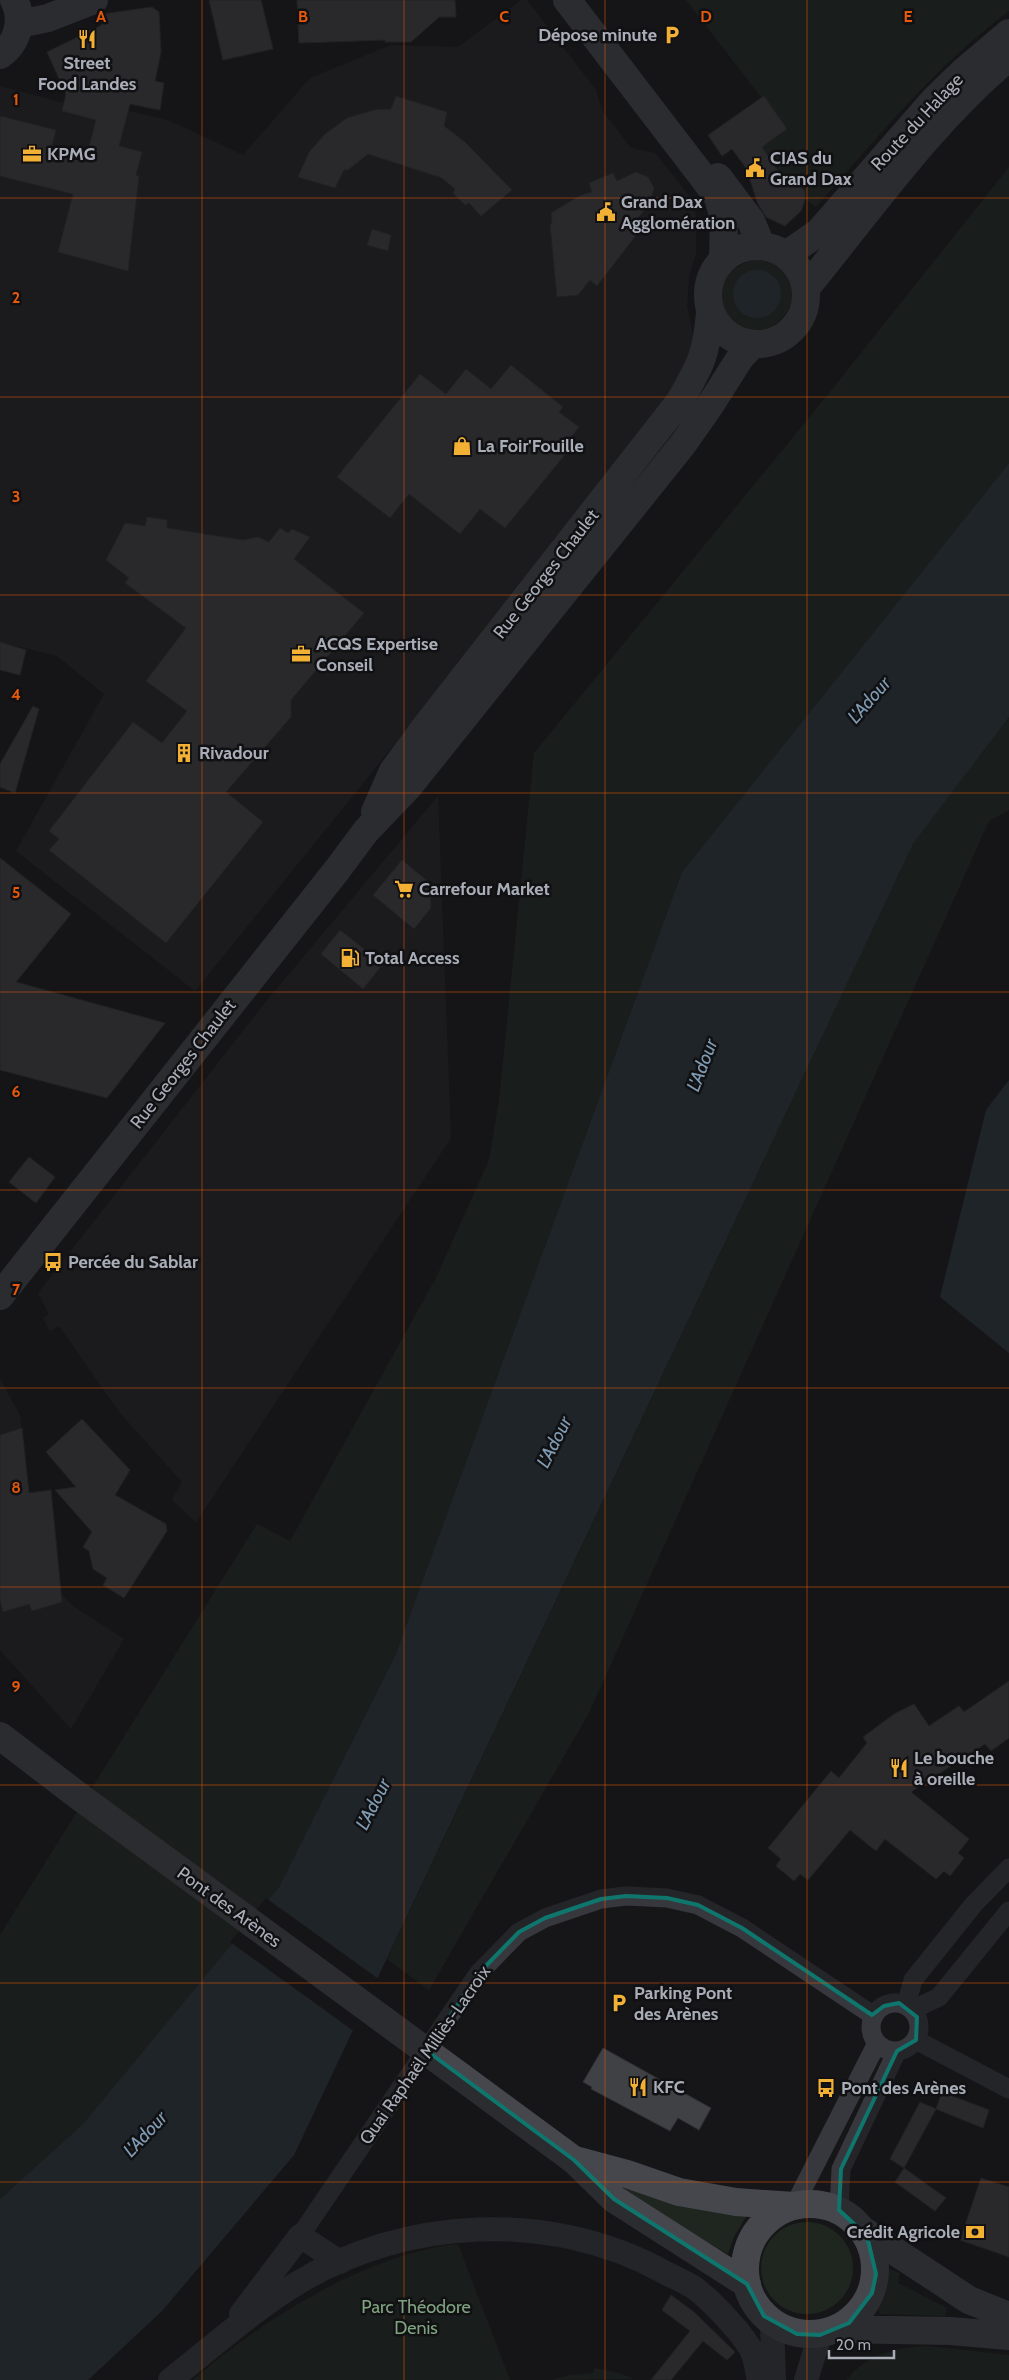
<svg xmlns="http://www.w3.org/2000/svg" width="1009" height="2380" viewBox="0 0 1009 2380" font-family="Cabin,sans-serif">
  <rect width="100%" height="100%" fill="#161618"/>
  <path fill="#222225" d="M 521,0 L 527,0 L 596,90 L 602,110 L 631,148 L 655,153 L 691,198 L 696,215 L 696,253 L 689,277 L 687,306 L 695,345 L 684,373 L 568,530 L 195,991 L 16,851 L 104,694 L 57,656 L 0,642 L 0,86 L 64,103 L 84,101 L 168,120 L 243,155 L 310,78 L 391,45 L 458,47 Z
    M 438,796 L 451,1138 L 196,1522 L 172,1500 L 182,1482 L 120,1413 L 59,1326 L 50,1331 L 43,1318 L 49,1314 L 38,1293 L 264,1004 Z
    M 0,1379 L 20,1415 L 29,1493 L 61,1594 L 73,1606 L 124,1639 L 71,1729 L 0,1650 Z"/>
  <path fill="#1e261f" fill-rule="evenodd" d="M 686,0 L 1009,0 L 1009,11 C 933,68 878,137 816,207 L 805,199 C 804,181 793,172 775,174 L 762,147 L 787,129 L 764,96 L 761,97 Z
    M 1009,167 L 1009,463 L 682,872 L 395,1656 L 279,1887 L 83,2124 L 0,2199 L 0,1935 L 257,1524 L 290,1541 L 436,1278 L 489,1160 L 499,1100 L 534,753 L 826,397 Z
    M 758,259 C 834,275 767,369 727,314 C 709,288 732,263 758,259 ZM 757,270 L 781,291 L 772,313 L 757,318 L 733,299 C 733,283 741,273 757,270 Z
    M 1009,717 L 1009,810 L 989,821 L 589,1713 L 429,1990 L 387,1959 L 913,844 Z
    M 605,2178 L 747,2215 L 734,2237 L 728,2254 L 670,2221 Z
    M761 2268a46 46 0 1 1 92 0a46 46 0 1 1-92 0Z
    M 458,2244 L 510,2380 L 193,2380 C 262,2320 366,2254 458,2244 Z
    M 886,2268 L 900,2273 L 898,2283 L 947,2308 L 945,2316 L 880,2314 L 875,2305 L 884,2284 Z
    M 928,2346 L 1009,2355 L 1009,2380 L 847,2380 C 866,2354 898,2347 928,2346 Z
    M 594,2368 L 619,2373 L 635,2379 L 551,2380 L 570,2375 L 593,2373 Z"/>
  <path fill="#2c353c" d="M733 294a24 24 0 1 1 48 0a24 24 0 1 1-48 0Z
    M 1009,463 L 1009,717 L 913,844 L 294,2155 L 162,2311 L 88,2380 L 0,2380 L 0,2199 L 83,2124 L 279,1887 L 395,1656 L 682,872 Z
    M 1009,1080 L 1009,1353 L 940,1297 L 986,1110 Z"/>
  <path fill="#161618" d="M 266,1898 L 380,1980 L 355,2032 L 230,1942 Z"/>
  <path fill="#404145" stroke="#303034" d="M 209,0 L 261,0 L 273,49 L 223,60 Z
    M 297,0 L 455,0 L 456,17 L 439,17 L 411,42 L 385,42 L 385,40 L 299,43 Z
    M 152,7 L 159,12 L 161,52 L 155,81 L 164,83 L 160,110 L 130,104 L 119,146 L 142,152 L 136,175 L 139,176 L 128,271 L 58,252 L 73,194 L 0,176 L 0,116 L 56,130 L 50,153 L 85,162 L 96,120 L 62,111 L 66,94 L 47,52 L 102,25 L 103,14 Z
    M 396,96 L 447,112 L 444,126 L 465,142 L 512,190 L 481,216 L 469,203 L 465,205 L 453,193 L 455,189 L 442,178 L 368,154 L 348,170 L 344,170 L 335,188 L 298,177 L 309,152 L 325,134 L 347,118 L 374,110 L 391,109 Z
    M 764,96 L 787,129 L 762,147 L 779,172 L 796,178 L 805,192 L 805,199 L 801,211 L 785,226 L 766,217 L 758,204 L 746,168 L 732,149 L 722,156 L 708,135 Z
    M 636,172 L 648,177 L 654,188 L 650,203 L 637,219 L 644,225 L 597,286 L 590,280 L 578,295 L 557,297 L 550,224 L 552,224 L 551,213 L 579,196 L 592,192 L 589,183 L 613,173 L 617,181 Z
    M 372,229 L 391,235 L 388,251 L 367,245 Z
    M 511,365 L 563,407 L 559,412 L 579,427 L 563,448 L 568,451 L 505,528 L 480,509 L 460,534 L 409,494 L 390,518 L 337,477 L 420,374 L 446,394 L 466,369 L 491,389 Z
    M 147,517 L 167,520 L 167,528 L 243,540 L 258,537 L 269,542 L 280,528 L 288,533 L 292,529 L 310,537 L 294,559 L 364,613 L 291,700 L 291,717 L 226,792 L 263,822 L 166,943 L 49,850 L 59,839 L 49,831 L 133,722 L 162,743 L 187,711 L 146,681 L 186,628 L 125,583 L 129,578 L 106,560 L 125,523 L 145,526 Z
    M 0,642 L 26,650 L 20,675 L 0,670 Z
    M 33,706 L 39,709 L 15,793 L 0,787 L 0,764 Z
    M 0,858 L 71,914 L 16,982 L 165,1023 L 107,1098 L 0,1070 Z
    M 402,860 L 430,883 L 431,908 L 414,929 L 373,895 Z
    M 340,930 L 383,964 L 363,989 L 321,954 Z
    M 29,1157 L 55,1177 L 36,1203 L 9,1182 Z
    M 82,1419 L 130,1470 L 115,1495 L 166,1524 L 167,1531 L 124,1598 L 103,1585 L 107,1578 L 93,1569 L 89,1551 L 83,1547 L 92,1532 L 55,1490 L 76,1487 L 46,1452 Z
    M 22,1428 L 29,1493 L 51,1490 L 62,1602 L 32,1611 L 29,1604 L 3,1612 L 0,1600 L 0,1435 Z
    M 1009,1681 L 1009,1738 L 991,1751 L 985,1744 L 911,1792 L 969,1839 L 958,1853 L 964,1858 L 950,1876 L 944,1871 L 936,1879 L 885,1839 L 876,1851 L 850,1830 L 808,1880 L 800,1874 L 794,1881 L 776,1866 L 781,1859 L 768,1848 L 831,1771 L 839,1778 L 867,1743 L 863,1737 L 894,1714 L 914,1704 L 929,1726 L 959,1706 L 964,1712 Z
    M 603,2048 L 711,2108 L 699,2130 L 678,2118 L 670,2131 L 591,2089 L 592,2087 L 583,2082 Z
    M 942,2092 L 989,2110 L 983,2128 L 936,2109 Z
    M 920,2102 L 936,2109 L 904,2168 L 890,2159 Z
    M 904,2168 L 946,2198 L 935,2211 L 895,2182 Z
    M 981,2178 L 1009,2187 L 1009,2257 L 960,2240 Z
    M 671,2295 L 694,2312 L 735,2352 L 727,2360 L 703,2341 L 671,2380 L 651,2380 L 690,2331 L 662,2310 Z"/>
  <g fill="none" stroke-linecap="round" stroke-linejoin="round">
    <path stroke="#37383d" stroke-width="19" d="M871 2027a24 24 0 1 1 48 0a24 24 0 1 1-48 0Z
      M 906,2005 L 913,1980 L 974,1904 L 1009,1868
      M 912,2010 L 939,1997 L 1009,1911
      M 916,2040 L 1009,2089
      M 794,2206 L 877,2043
      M 839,2210 L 841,2169 L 897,2051
      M 300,2236 L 478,1974 L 519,1932 L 545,1918 L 601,1899 L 626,1896 L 667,1898 L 698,1905 L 742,1928 L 874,2016"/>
    <path stroke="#37383d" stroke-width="24" d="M 241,2314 L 300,2236 L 340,2262
      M 772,2323 L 774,2380
      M 170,2380 C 211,2348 252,2311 296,2284 C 404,2217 551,2210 662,2271 C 673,2277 686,2282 696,2289 C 711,2301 746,2336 753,2354 C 756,2362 757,2372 759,2380
      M 806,2380 L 820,2335"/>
    <path stroke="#45474d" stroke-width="28" d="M 567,0 L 718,197 L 724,219 L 723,259
      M 19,24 L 48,18 L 94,0
      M 0,55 C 18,43 24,19 14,0
      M 718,177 L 751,221 L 761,245
      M708 295a49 49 0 1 1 98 0a49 49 0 1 1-98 0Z
      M 786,255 L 819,232 L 935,99 L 963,72 L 1009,33
      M 806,288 C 871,209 930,123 1009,57
      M 375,812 L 393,771 L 426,726 L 680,401 C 700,366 707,354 710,312
      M 0,1296 L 337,870 L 366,831 L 409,786 L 683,444 L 709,407 L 740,358 L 752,345
      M 0,1736 L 80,1797
      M 460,2076 L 574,2160 L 614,2199 L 747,2284
      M 575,2160 L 627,2174 L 679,2192 L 736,2202 L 794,2206
      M745 2269a65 65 0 1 1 130 0a65 65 0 1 1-130 0Z
      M 864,2231 L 969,2300 L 1009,2316
      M 837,2329 L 950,2331 L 1009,2336"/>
    <path stroke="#45474d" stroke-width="28" d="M 80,1797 L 460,2076"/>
  </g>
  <path d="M0 0H1009V2380H0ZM 626,1896 L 667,1898 L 698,1905 L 742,1928 L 872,2015 L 884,2006 L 899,2003 L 917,2017 L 916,2040 L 897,2051 L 841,2169 L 839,2210 L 867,2236 L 876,2274 L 872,2293 L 849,2323 L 820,2335 L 797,2334 L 764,2316 L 747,2284 L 614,2199 L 574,2160 L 427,2051 L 478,1974 L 519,1932 L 545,1918 L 601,1899 Z" fill="#161618" fill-opacity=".55" fill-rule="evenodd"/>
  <path fill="none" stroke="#0f766e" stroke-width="4" stroke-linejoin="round" d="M 626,1896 L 667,1898 L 698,1905 L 742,1928 L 872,2015 L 884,2006 L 899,2003 L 917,2017 L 916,2040 L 897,2051 L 841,2169 L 839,2210 L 867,2236 L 876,2274 L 872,2293 L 849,2323 L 820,2335 L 797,2334 L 764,2316 L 747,2284 L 614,2199 L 574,2160 L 427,2051 L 478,1974 L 519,1932 L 545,1918 L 601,1899 Z"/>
  <path fill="none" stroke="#e8590c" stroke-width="1" stroke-opacity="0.55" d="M 202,0 L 202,2380M 404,0 L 404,2380M 605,0 L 605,2380M 807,0 L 807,2380M 0,198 L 1009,198M 0,397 L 1009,397M 0,595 L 1009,595M 0,793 L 1009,793M 0,992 L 1009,992M 0,1190 L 1009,1190M 0,1388 L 1009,1388M 0,1587 L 1009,1587M 0,1785 L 1009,1785M 0,1983 L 1009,1983M 0,2182 L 1009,2182"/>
  <defs>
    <g id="parking-bare" transform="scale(1.5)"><path d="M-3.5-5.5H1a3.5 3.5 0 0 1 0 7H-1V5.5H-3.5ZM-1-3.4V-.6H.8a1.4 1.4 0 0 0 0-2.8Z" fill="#f2b134" stroke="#111113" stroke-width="2.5" paint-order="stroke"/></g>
    <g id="restaurant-bare" transform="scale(1.5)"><path d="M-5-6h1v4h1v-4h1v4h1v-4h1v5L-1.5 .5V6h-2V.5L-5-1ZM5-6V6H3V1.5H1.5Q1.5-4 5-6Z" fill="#f2b134" stroke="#111113" stroke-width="2.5" paint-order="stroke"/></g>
    <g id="office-bare" transform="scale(1.5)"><path d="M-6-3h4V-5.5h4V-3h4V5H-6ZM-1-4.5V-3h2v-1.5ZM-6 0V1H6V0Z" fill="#f2b134" stroke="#111113" stroke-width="2.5" paint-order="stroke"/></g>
    <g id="civic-bare" transform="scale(1.5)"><path d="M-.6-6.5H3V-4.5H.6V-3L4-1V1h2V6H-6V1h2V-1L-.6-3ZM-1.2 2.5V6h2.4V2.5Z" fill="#f2b134" stroke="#111113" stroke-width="2.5" paint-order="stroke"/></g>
    <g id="shop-bare" transform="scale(1.5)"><path d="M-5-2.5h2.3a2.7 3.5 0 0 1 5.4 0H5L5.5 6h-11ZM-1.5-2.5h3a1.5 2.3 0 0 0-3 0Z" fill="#f2b134" stroke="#111113" stroke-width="2.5" paint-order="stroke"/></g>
    <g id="building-bare" transform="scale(1.5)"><path d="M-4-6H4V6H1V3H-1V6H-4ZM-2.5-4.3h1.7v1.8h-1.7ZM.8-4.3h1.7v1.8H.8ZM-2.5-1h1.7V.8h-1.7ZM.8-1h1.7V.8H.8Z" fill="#f2b134" stroke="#111113" stroke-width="2.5" paint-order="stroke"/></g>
    <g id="supermarket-bare" transform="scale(1.5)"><path d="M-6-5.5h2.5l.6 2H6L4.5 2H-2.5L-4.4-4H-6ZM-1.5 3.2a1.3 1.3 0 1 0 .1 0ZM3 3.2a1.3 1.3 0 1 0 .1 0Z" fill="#f2b134" stroke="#111113" stroke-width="2.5" paint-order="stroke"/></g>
    <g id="fuel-bare" transform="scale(1.5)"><path d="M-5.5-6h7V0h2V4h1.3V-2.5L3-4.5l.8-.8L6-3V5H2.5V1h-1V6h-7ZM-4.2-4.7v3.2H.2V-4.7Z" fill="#f2b134" stroke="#111113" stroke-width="2.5" paint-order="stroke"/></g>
    <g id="bus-bare" transform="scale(1.5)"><path d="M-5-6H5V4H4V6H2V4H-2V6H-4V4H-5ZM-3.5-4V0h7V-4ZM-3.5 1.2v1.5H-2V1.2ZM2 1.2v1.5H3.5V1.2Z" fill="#f2b134" stroke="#111113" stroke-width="2.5" paint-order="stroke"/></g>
    <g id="bank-bare" transform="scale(1.5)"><path d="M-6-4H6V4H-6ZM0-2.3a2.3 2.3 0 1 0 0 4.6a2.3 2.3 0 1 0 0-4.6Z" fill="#f2b134" stroke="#111113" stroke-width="2.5" paint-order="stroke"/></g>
  </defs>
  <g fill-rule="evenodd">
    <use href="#parking-bare" x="672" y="35"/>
    <use href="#restaurant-bare" x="87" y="39"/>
    <use href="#office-bare" x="32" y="154"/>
    <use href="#civic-bare" x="755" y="168"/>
    <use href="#civic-bare" x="606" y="212"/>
    <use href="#shop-bare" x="462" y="446"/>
    <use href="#office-bare" x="301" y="654"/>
    <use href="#building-bare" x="184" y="753"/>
    <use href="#supermarket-bare" x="404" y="889"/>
    <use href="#fuel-bare" x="350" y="958"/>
    <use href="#bus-bare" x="53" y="1262"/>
    <use href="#restaurant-bare" x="899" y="1768"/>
    <use href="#parking-bare" x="619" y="2003"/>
    <use href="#restaurant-bare" x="638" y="2087"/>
    <use href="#bus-bare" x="826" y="2088"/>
    <use href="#bank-bare" x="975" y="2232"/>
  </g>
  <g text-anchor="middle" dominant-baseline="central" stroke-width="5" stroke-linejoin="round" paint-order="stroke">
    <g font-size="18" font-weight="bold" fill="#a8adb8" stroke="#111113" text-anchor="start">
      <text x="657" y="35" text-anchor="end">Dépose minute</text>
      <text x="87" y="63" text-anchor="middle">Street<tspan x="87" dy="21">Food Landes</tspan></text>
      <text x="47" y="154">KPMG</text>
      <text x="770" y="158">CIAS du<tspan x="770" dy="21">Grand Dax</tspan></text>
      <text x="621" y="202">Grand Dax<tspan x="621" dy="21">Agglomération</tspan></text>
      <text x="477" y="446">La Foir'Fouille</text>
      <text x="316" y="644">ACQS Expertise<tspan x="316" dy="21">Conseil</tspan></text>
      <text x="199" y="753">Rivadour</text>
      <text x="419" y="889">Carrefour Market</text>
      <text x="365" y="958">Total Access</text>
      <text x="68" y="1262">Percée du Sablar</text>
      <text x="914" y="1758">Le bouche<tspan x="914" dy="21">à oreille</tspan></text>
      <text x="634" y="1993">Parking Pont<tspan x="634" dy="21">des Arènes</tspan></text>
      <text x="653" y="2087">KFC</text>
      <text x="841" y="2088">Pont des Arènes</text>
      <text x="960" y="2232" text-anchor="end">Crédit Agricole</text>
    </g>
    <g font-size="18" fill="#a8adb8" stroke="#111113">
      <text transform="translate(917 122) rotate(-47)">Route du Halage</text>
      <text transform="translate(546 574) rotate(-52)">Rue Georges Chaulet</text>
      <text transform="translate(183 1064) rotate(-52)">Rue Georges Chaulet</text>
      <text transform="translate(229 1907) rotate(36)">Pont des Arènes</text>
      <text transform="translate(425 2055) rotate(-55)">Quai Raphaël Milliès-Lacroix</text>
    </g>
    <g font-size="18" fill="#7fa381" stroke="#111113">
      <text x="416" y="2307">Parc Théodore<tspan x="416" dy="21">Denis</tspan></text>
    </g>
    <g font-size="19" font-style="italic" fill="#7f9bb3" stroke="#111113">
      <text transform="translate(869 700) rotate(-49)">L'Adour</text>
      <text transform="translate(702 1065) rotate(-69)">L'Adour</text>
      <text transform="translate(554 1442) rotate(-63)">L'Adour</text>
      <text transform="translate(373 1804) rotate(-63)">L'Adour</text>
      <text transform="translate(145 2134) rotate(-47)">L'Adour</text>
    </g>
  </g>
  <g font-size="16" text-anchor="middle" font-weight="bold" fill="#e8590c" stroke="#111113" stroke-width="5" stroke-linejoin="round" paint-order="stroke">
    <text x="101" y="22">A</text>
    <text x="303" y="22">B</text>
    <text x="504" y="22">C</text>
    <text x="706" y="22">D</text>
    <text x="908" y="22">E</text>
    <text x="16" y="105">1</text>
    <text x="16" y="303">2</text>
    <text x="16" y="502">3</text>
    <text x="16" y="700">4</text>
    <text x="16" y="898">5</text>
    <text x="16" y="1097">6</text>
    <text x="16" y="1295">7</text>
    <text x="16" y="1493">8</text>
    <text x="16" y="1692">9</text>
  </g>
  <path d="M829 2350v8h65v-8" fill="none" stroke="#a8adb8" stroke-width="2.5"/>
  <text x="836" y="2350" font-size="15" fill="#a8adb8" stroke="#111113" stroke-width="4" paint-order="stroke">20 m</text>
</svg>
